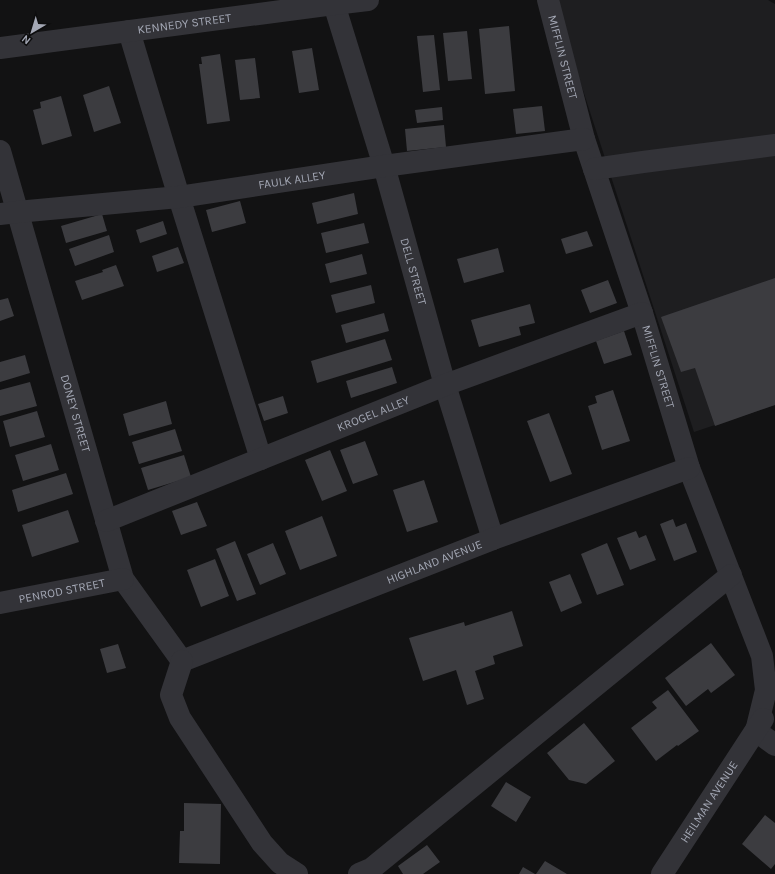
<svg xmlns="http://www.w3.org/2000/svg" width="775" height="874" viewBox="0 0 775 874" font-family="Karla,sans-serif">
  <rect width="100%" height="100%" fill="#121213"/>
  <path fill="#1e1e20" d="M 560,0 L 768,0 L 775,4 L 775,405 L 694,432 L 554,1 Z"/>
  <path fill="#3c3c40" d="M 509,26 L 515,91 L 485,94 L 479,29 Z
    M 467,31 L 472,79 L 448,81 L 443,33 Z
    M 434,35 L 440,90 L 423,92 L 417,36 Z
    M 312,48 L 319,90 L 299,93 L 292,51 Z
    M 220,54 L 230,121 L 207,124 L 199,64 L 202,64 L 201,57 Z
    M 255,58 L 260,98 L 240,100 L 235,60 Z
    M 109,86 L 121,123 L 94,132 L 83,95 Z
    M 61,96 L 72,136 L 42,145 L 33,110 L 41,108 L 40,102 Z
    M 542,106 L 545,131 L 516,134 L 513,109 Z
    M 442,107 L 443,120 L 417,123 L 415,110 Z
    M 444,125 L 446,147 L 407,151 L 405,129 Z
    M 354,193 L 358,214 L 317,224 L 312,203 Z
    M 240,201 L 246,223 L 212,232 L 206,210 Z
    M 102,214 L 107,231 L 66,243 L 61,226 Z
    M 163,221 L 167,234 L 140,243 L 136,230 Z
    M 364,223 L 369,243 L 326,253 L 321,233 Z
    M 587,231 L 593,246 L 566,254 L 561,239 Z
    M 109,235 L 114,252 L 75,266 L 69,249 Z
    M 178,247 L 184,263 L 157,272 L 152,256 Z
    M 498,248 L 504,272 L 464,283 L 457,259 Z
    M 362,254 L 367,274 L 330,283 L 325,264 Z
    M 116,265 L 124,286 L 82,300 L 75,281 L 103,272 L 102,270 Z
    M 775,278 L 775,405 L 715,426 L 695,368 L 681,372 L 661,317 Z
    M 608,280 L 617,303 L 590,313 L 581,290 Z
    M 371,285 L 375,303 L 336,313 L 331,295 Z
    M 8,298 L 14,316 L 0,321 L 0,300 Z
    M 530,304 L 535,323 L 519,327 L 521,335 L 479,347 L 471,320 Z
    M 384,313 L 389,331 L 346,343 L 341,325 Z
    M 624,331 L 632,355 L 604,364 L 596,341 Z
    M 385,339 L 392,360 L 317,383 L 311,361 Z
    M 25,355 L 30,373 L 0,382 L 0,362 Z
    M 392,367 L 397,383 L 351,398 L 346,381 Z
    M 30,382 L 37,406 L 0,416 L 0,390 Z
    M 613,390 L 630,441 L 602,450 L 588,406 L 597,403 L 595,396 Z
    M 283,396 L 288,413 L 264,421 L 258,404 Z
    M 166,401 L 172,424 L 129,436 L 123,414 Z
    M 37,411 L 45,437 L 10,447 L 3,421 Z
    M 549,413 L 572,474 L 550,482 L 527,421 Z
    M 175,429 L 182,451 L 139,464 L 132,442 Z
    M 365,441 L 378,475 L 353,484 L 340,450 Z
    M 51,444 L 59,470 L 23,481 L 15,455 Z
    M 330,450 L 347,491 L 322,501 L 305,460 Z
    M 184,455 L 191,477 L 148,490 L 141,468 Z
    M 66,473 L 73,494 L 18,512 L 12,490 Z
    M 424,480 L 438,522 L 407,532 L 393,490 Z
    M 197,502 L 207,526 L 181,535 L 172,511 Z
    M 68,510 L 79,542 L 32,557 L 22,525 Z
    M 322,516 L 337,556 L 300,570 L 285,531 Z
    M 673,519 L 676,527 L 686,523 L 697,552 L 674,561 L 660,524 Z
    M 636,531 L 639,538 L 646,535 L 656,560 L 630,570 L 617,538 Z
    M 235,541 L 256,594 L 237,601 L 216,549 Z
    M 273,543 L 286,574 L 260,585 L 247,554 Z
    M 607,543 L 624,585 L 597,595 L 581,554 Z
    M 215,559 L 229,596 L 201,607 L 187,570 Z
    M 570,574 L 582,603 L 561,612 L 549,582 Z
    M 512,611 L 523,646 L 493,656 L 495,664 L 475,671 L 484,699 L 467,705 L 456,670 L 423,681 L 409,638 L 464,622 L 465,626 Z
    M 711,643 L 735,675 L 711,693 L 708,689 L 686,706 L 665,678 Z
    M 118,644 L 126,668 L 107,673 L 100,649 Z
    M 668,690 L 699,731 L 678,746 L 677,745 L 656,761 L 631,728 L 657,708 L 652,702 Z
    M 584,723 L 615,761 L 586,784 L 569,780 L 547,753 Z
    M 506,782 L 531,797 L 516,822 L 491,806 Z
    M 184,803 L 221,804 L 220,864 L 179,863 L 180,831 L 184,831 Z
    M 765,815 L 775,823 L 775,864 L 771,869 L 742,844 Z
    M 427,845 L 440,862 L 423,874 L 403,874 L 398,866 Z
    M 545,861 L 567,874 L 536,874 Z
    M 523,867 L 535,874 L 519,874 Z"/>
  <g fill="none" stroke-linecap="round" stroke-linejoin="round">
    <g stroke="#333338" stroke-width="22">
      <path id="s1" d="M 548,0 L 584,139 L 642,313 L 689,468 L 762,656 L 766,690 L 756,731"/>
      <path id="s2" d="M 334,4 L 384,166 L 445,385 L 493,539"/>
      <path d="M 129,31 L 179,197 L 261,459"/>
      <path id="s3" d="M 0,48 L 334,4 L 368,0"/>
      <path id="s4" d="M 0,151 L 123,579 L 182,661"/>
      <path d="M 594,169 L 643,162 L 775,145"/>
      <path id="s5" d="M 0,214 L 17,212 L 179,197 L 384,166 L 584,139"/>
      <path id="s6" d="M 106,521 L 445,385 L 642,313"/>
      <path id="s7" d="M 0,603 L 123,579"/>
      <path id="s8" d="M 182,661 L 493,539 L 689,468"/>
      <path d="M 182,661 L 171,695 L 180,718 L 262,843 L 280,863 L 297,874"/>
      <path d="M 756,731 L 775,745"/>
      <path d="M 359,874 L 371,869 L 731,575"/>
      <path id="s9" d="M 662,874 L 763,719"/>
    </g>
  </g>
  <g text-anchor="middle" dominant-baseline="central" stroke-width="3" stroke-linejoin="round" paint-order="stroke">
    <g font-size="12" fill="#a3a7b4" stroke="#0d0d0e">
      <text stroke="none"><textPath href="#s3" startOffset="186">KENNEDY STREET</textPath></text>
      <text stroke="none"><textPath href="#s1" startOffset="59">MIFFLIN STREET</textPath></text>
      <text stroke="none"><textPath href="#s5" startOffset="294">FAULK ALLEY</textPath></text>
      <text stroke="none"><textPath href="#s2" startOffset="279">DELL STREET</textPath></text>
      <text stroke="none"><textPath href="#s1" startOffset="383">MIFFLIN STREET</textPath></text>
      <text stroke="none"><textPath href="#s4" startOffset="273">DONEY STREET</textPath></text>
      <text stroke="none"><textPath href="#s6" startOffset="288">KROGEL ALLEY</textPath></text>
      <text stroke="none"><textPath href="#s8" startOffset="271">HIGHLAND AVENUE</textPath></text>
      <text stroke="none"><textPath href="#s7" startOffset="63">PENROD STREET</textPath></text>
      <text stroke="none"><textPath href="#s9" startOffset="86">HEILMAN AVENUE</textPath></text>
    </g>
  </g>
  <g transform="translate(32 32) rotate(218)" stroke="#0d0d0e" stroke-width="3" paint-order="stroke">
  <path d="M0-3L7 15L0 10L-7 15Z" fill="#a3a7b4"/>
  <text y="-6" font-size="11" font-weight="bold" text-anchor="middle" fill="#a3a7b4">N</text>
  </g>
</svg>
